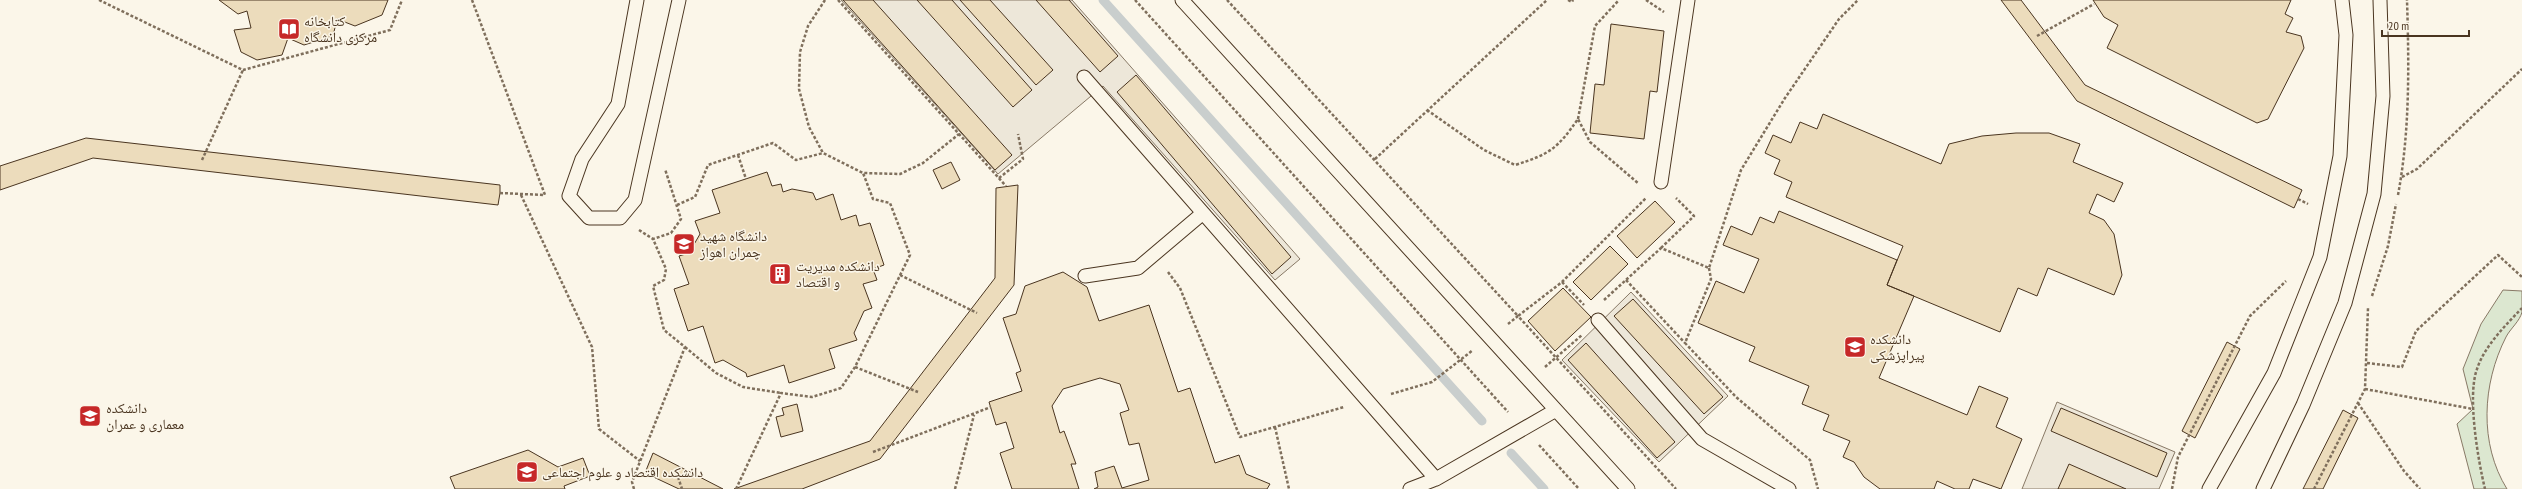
<svg xmlns="http://www.w3.org/2000/svg" width="2522" height="489" viewBox="0 0 2522 489" font-family="'PT Sans Narrow','Noto Naskh Arabic',sans-serif">
  <rect width="100%" height="100%" fill="#fbf6e9"/>
  <path fill="#dce7d0" stroke="#887966" d="M 2503,290 L 2522,291 C 2522,297 2522,305 2522,312 C 2520,321 2510,329 2506,337 C 2482,384 2479,444 2507,489 L 2474,489 L 2457,424 L 2473,409 L 2463,369 L 2481,324 Z"/>
  <path fill="#ede7d9" stroke="#887966" d="M 841,0 L 1072,0 L 1300,259 L 1275,280 L 1103,86 L 998,174 Z
    M 1631,292 L 1728,396 L 1659,462 L 1562,360 Z
    M 2057,402 L 2175,452 L 2159,489 L 2022,489 Z"/>
  <g fill="none" stroke-linecap="round" stroke-linejoin="round">
    <path stroke="#c9cecd" stroke-width="9" d="M 1103,0 L 1482,421
      M 1511,453 L 1544,489"/>
  </g>
  <path fill="#ecdcbc" stroke="#4a3520" d="M 219,0 L 388,0 L 382,15 L 355,26 L 337,19 L 333,36 L 304,45 L 288,38 L 282,55 L 257,60 L 241,52 L 234,30 L 251,28 L 247,11 L 238,14 Z
    M 843,0 L 873,0 L 1012,155 L 995,170 Z
    M 917,0 L 952,0 L 1032,90 L 1013,107 Z
    M 960,0 L 990,0 L 1053,70 L 1036,85 Z
    M 1036,0 L 1069,0 L 1118,56 L 1100,72 Z
    M 2001,0 L 2021,0 L 2085,85 L 2302,190 L 2294,208 L 2077,101 Z
    M 2093,0 L 2291,0 L 2285,14 L 2293,18 L 2286,32 L 2301,36 L 2304,48 L 2268,119 L 2257,123 L 2107,48 L 2118,25 L 2104,17 Z
    M 1611,24 L 1664,31 L 1657,92 L 1650,91 L 1644,139 L 1590,133 L 1595,84 L 1604,85 Z
    M 1136,75 L 1291,257 L 1272,274 L 1117,92 Z
    M 1823,114 L 1941,164 L 1949,144 L 1982,136 L 2016,133 L 2049,133 L 2080,144 L 2073,162 L 2123,183 L 2114,202 L 2097,194 L 2089,213 L 2104,220 L 2114,234 L 2122,275 L 2114,295 L 2048,268 L 2037,296 L 2018,288 L 2000,332 L 1887,285 L 1903,246 L 1786,197 L 1792,182 L 1774,174 L 1780,160 L 1765,153 L 1773,135 L 1791,143 L 1800,122 L 1817,129 Z
    M 86,138 L 500,185 L 500,193 L 498,205 L 93,158 L 0,190 L 0,166 Z
    M 951,162 L 960,180 L 942,189 L 933,170 Z
    M 767,172 L 772,186 L 781,184 L 783,192 L 792,189 L 813,193 L 816,200 L 833,194 L 841,220 L 856,215 L 859,226 L 870,223 L 884,265 L 873,269 L 877,280 L 863,284 L 872,308 L 864,311 L 854,333 L 857,340 L 829,349 L 835,368 L 789,383 L 784,365 L 747,377 L 746,373 L 723,360 L 715,363 L 703,326 L 688,331 L 674,289 L 689,284 L 679,256 L 689,253 L 700,234 L 695,221 L 720,213 L 712,190 Z
    M 1018,185 L 1014,285 L 880,459 L 802,489 L 734,489 L 870,441 L 995,278 L 996,188 Z
    M 1655,201 L 1675,222 L 1637,258 L 1617,236 Z
    M 1779,211 L 1897,260 L 1887,285 L 1914,296 L 1879,378 L 1967,415 L 1979,386 L 2008,398 L 1996,427 L 2022,439 L 2001,489 L 1973,479 L 1969,489 L 1955,489 L 1937,481 L 1934,489 L 1880,489 L 1864,477 L 1854,462 L 1843,457 L 1850,441 L 1823,430 L 1829,415 L 1802,404 L 1809,386 L 1749,361 L 1755,347 L 1698,323 L 1716,281 L 1744,293 L 1759,259 L 1723,245 L 1731,226 L 1752,235 L 1760,217 L 1774,223 Z
    M 1610,246 L 1628,264 L 1591,300 L 1573,282 Z
    M 1063,272 L 1087,287 L 1099,321 L 1149,305 L 1178,392 L 1190,388 L 1215,463 L 1239,455 L 1246,474 L 1270,484 L 1267,489 L 1094,489 L 1098,487 L 1095,472 L 1114,466 L 1122,488 L 1149,480 L 1139,443 L 1129,445 L 1120,413 L 1129,410 L 1120,384 L 1100,378 L 1063,389 L 1052,406 L 1060,433 L 1064,431 L 1076,464 L 1071,464 L 1079,489 L 1012,489 L 1000,453 L 1014,448 L 1006,422 L 996,425 L 989,402 L 1022,391 L 1016,373 L 1021,371 L 1003,318 L 1016,314 L 1025,286 Z
    M 1563,288 L 1591,317 L 1555,351 L 1528,321 Z
    M 1633,299 L 1723,397 L 1704,414 L 1614,316 Z
    M 2227,342 L 2240,349 L 2195,438 L 2182,431 Z
    M 1586,343 L 1675,442 L 1657,458 L 1568,360 Z
    M 797,404 L 803,431 L 781,437 L 776,417 L 784,415 L 782,408 Z
    M 2061,408 L 2167,453 L 2157,477 L 2051,431 Z
    M 2343,410 L 2358,418 L 2323,489 L 2303,489 Z
    M 528,450 L 558,467 L 583,458 L 590,476 L 564,486 L 565,489 L 455,489 L 450,477 Z
    M 653,453 L 723,489 L 679,489 L 645,473 Z
    M 2069,464 L 2126,489 L 2058,489 Z"/>
  <g fill="none" stroke-linecap="round" stroke-linejoin="round">
    <g stroke="#4a3520" stroke-width="15">
      <path id="service" d="M 637,0 L 618,104 L 582,159 L 569,196 L 589,218 L 620,218 L 635,200 L 679,0
        M 1182,0 L 1628,489
        M 1084,77 L 1436,479 L 1556,410
        M 1661,182 L 1688,0
        M 1085,276 L 1138,268 L 1203,213
        M 1598,320 L 1702,439 L 1789,489
        M 1410,489 L 1436,479
        M 2209,489 L 2274,373 L 2320,257 L 2340,156 L 2346,35 L 2342,0
        M 2263,489 L 2303,405 L 2345,303 L 2374,194 L 2383,96 L 2380,0"/>
    </g>
    <path stroke="#7f6f5c" stroke-width="2.5" stroke-dasharray="3 2" stroke-linecap="butt" d="M 99,0 L 243,70 L 390,30 L 402,0
      M 472,0 L 545,195
      M 825,0 L 808,26 L 800,52 L 799,89 L 809,127 L 823,153 L 863,173
      M 838,0 L 1006,186
      M 1135,0 L 1508,412
      M 1227,0 L 1518,316 L 1562,282 L 1646,198
      M 1568,0 L 1572,2 L 1573,0
      M 1646,0 L 1664,12
      M 2037,36 L 2094,4
      M 1427,110 L 1484,150 L 1515,165 C 1550,154 1557,149 1578,119 L 1590,142 L 1639,184
      M 1578,119 L 1595,26 L 1619,0
      M 738,155 L 746,179
      M 1375,159 L 1547,0
      M 202,160 L 243,70
      M 2402,177 L 2417,169 L 2522,69
      M 999,178 L 1023,159 L 1018,134
      M 500,193 L 544,195
      M 521,195 L 592,347 L 599,429 L 640,461
      M 2398,195 C 2410,131 2409,65 2407,0
      M 2298,199 L 2308,204
      M 677,205 L 695,197 L 708,165 L 773,143 L 796,160 L 823,153
      M 639,230 L 653,239
      M 1661,248 L 1694,216 L 1676,198
      M 1709,268 L 1711,279 L 1685,343 L 1736,397 L 1810,460 L 1818,489
      M 1168,272 L 1180,288 L 1240,437 L 1344,407
      M 900,275 L 977,313
      M 1626,280 L 1685,343
      M 1562,282 L 1584,305
      M 2372,296 L 2388,246 L 2396,204
      M 1604,300 L 1661,248 L 1709,268 L 1741,170 L 1785,98 L 1839,19 L 1858,0
      M 1508,324 L 1518,316 L 1676,489
      M 685,347 L 716,373 L 743,387 L 781,393
      M 2367,363 L 2402,367 L 2416,331 L 2498,255 L 2522,277
      M 855,367 L 918,392
      M 1545,367 L 1582,335
      M 2365,389 L 2473,409
      M 1391,394 L 1432,382 L 1473,350
      M 2358,403 L 2404,471 L 2420,489
      M 1275,427 L 1289,489
      M 1539,445 L 1579,489
      M 873,452 L 991,407
      M 678,477 L 682,489
      M 634,489 L 632,482 L 685,347 L 664,330 L 653,286 L 664,280 L 666,269 L 653,239 L 671,233 L 681,219 L 665,169
      M 736,489 L 781,393 L 812,397 L 841,388 L 855,367 L 910,255 L 890,203 L 873,199 L 863,173 L 900,174 L 923,163 L 959,134
      M 955,489 L 974,415
      M 2172,489 L 2178,457 L 2250,316 L 2286,281
      M 2314,489 L 2365,389 L 2368,308
      M 2485,489 C 2478,460 2467,396 2477,369 C 2485,345 2506,325 2522,308"/>
    <use href="#service" stroke="#fbf6e9" stroke-width="13"/>
  </g>
  <defs>
    <g id="library-square" transform="scale(1.15)"><rect x="-9" y="-9" width="18" height="18" rx="4" fill="#c62828" stroke="#fbf6e9"/><path d="M-6-4Q-3-5.5-.7-3.5V5Q-3 3-6 4ZM6-4Q3-5.5 .7-3.5V5Q3 3 6 4Z" fill="#fff"/></g>
    <g id="university-square" transform="scale(1.15)"><rect x="-9" y="-9" width="18" height="18" rx="4" fill="#c62828" stroke="#fbf6e9"/><path d="M0-5L7-2L0 1L-7-2ZM-4 1L0 2.5L4 1V4Q0 6-4 4Z" fill="#fff"/></g>
    <g id="building-square" transform="scale(1.15)"><rect x="-9" y="-9" width="18" height="18" rx="4" fill="#c62828" stroke="#fbf6e9"/><path d="M-4-6H4V6H1V3H-1V6H-4ZM-2.5-4.3h1.7v1.8h-1.7ZM.8-4.3h1.7v1.8H.8ZM-2.5-1h1.7V.8h-1.7ZM.8-1h1.7V.8H.8Z" fill="#fff"/></g>
  </defs>
  <g fill-rule="evenodd">
    <use href="#library-square" x="289" y="29"/>
    <use href="#university-square" x="684" y="244"/>
    <use href="#building-square" x="780" y="274"/>
    <use href="#university-square" x="1855" y="347"/>
    <use href="#university-square" x="90" y="416"/>
    <use href="#university-square" x="527" y="472"/>
  </g>
  <g text-anchor="middle" dominant-baseline="central" stroke-width="3" stroke-linejoin="round" paint-order="stroke">
    <g font-size="14" fill="#4a3520" stroke="#fbf6e9" text-anchor="start">
      <text x="304" y="21">کتابخانه<tspan x="304" dy="16">مرکزی دانشگاه</tspan></text>
      <text x="700" y="236">دانشگاه شهید<tspan x="700" dy="16">چمران اهواز</tspan></text>
      <text x="796" y="266">دانشکده مدیریت<tspan x="796" dy="16">و اقتصاد</tspan></text>
      <text x="1870" y="339">دانشکده<tspan x="1870" dy="16">پیراپزشکی</tspan></text>
      <text x="106" y="408">دانشکده<tspan x="106" dy="16">معماری و عمران</tspan></text>
      <text x="542" y="472">دانشکده اقتصاد و علوم اجتماعی</text>
    </g>
  </g>
  <path d="M2382 30v6h87v-6" fill="none" stroke="#4a3520" stroke-width="2"/>
  <text x="2388" y="30" font-size="12" fill="#4a3520" stroke="#fbf6e9" stroke-width="3" paint-order="stroke">20 m</text>
</svg>
